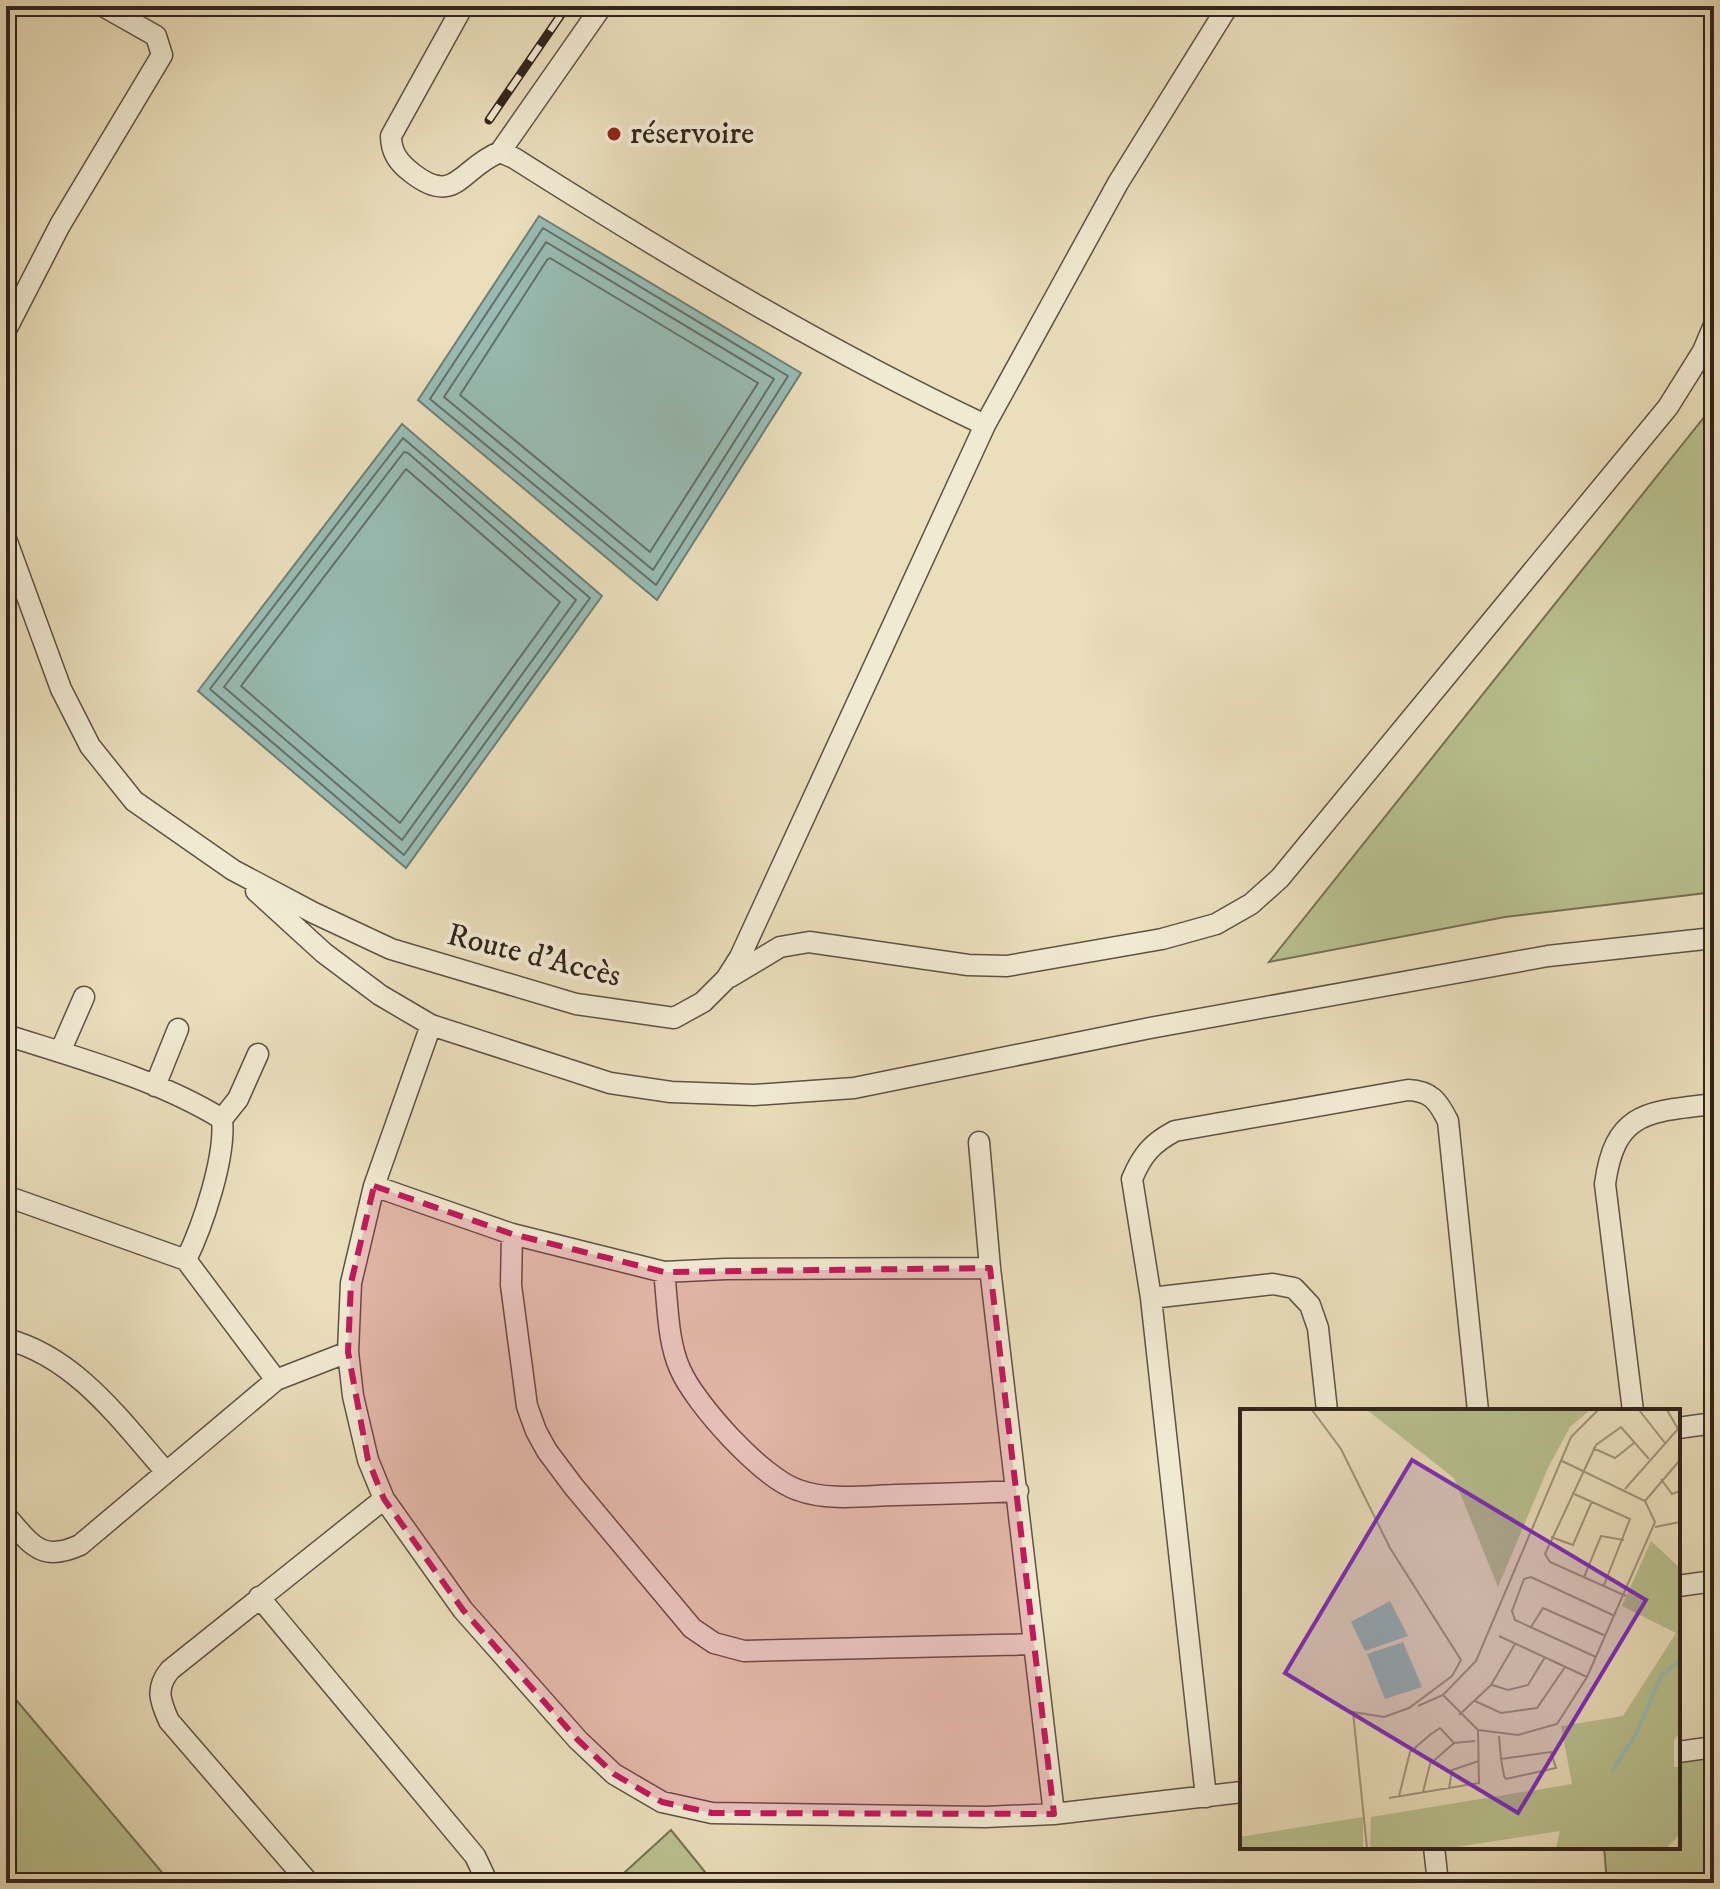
<svg xmlns="http://www.w3.org/2000/svg" width="1720" height="1889" viewBox="0 0 1720 1889" font-family="'IM FELL DW Pica',serif">
  <rect width="100%" height="100%" fill="#eadebb"/>
  <filter id="stains"><feTurbulence type="fractalNoise" baseFrequency=".0025" numOctaves="4"/><feColorMatrix values="0 0 0 0 .2 0 0 0 0 .09 0 0 0 0 .02 0 0 0 .5 -.17"/></filter>
  <radialGradient id="worn" r=".72"><stop offset=".6" stop-color="#630" stop-opacity="0"/><stop offset="1" stop-color="#630" stop-opacity=".3"/></radialGradient>
  <path fill="#b8c18f" stroke="#747256" stroke-width="2" d="M 1714,398 L 1714,892 L 1505,917 L 1269,962 L 1705,416 Z
    M 6,1688 L 171,1883 L 6,1883 Z
    M 1714,1751 L 1714,1883 L 1607,1883 L 1604,1847 L 1678,1847 L 1678,1756 Z
    M 671,1830 L 714,1883 L 613,1883 Z"/>
  <path fill="#98bcb4" stroke="#6e7f78" stroke-width="2" d="M 539,216 L 801,373 L 657,600 L 418,400 Z
    M 402,424 L 602,596 L 406,868 L 198,691 Z"/>
  <g fill="none" stroke-linecap="round" stroke-linejoin="round">
    <path stroke="#647068" stroke-width="2" d="M 543,228 L 788,376 L 656,585 L 430,399 Z
      M 546,242 L 774,379 L 653,570 L 444,397 Z
      M 550,258 L 758,383 L 650,552 L 460,395 L 547,260 Z
      M 403,438 L 590,598 L 404,855 L 210,689 Z
      M 404,452 L 408,453 L 576,600 L 402,840 L 224,687 Z
      M 406,469 L 560,602 L 400,823 L 241,686 Z"/>
    <g stroke="#5e5244" stroke-width="23">
      <path id="minor" d="M 463,6 L 391,136 C 391,153 399,163 412,173 C 456,207 460,168 500,152 L 514,158 C 667,255 822,348 985,425
        M 500,152 L 602,6
        M 6,330 L 60,225 L 162,55 L 156,36 L 103,6
        M 6,539 L 61,689 L 90,746 L 134,801 L 233,870 L 314,913 L 391,949 L 576,1004 L 674,1018 L 703,1002 L 726,979 L 740,957 L 985,425 L 1118,183 L 1228,6
        M 256,891 L 324,953 L 380,995 L 431,1025 L 610,1083 L 671,1092 L 754,1095 L 854,1088 L 1150,1028 L 1548,956 L 1714,938
        M 730,977 L 780,947 L 809,942 L 968,965 L 1007,966 L 1162,939 L 1216,924 L 1251,904 L 1280,878 L 1668,407 L 1703,351 L 1714,325
        M 431,1025 L 374,1186 L 351,1283 L 348,1352 L 353,1396 L 368,1460 L 384,1499 L 463,1610 L 578,1740 L 614,1774 L 662,1802 L 712,1813 L 985,1817 L 1054,1814 L 1242,1792
        M 6,1035 C 78,1058 157,1079 222,1119 C 226,1157 203,1225 186,1260 L 276,1380
        M 60,1052 L 84,997
        M 155,1086 L 178,1029
        M 222,1119 L 238,1099 L 258,1054
        M 979,1142 L 990,1268 L 1054,1814
        M 374,1186 L 512,1234 L 664,1272 L 725,1269 L 990,1268
        M 6,1196 L 186,1260
        M 512,1234 L 511,1285 L 527,1406 L 536,1431 L 547,1451 L 574,1487 L 692,1628 L 714,1643 L 744,1651 L 1034,1644
        M 664,1272 C 668,1303 667,1340 680,1369 C 695,1404 762,1478 798,1490 C 828,1501 864,1496 895,1495 C 936,1494 977,1493 1018,1491
        M 1151,1298 L 1273,1284 L 1294,1288 L 1310,1305 L 1318,1328 L 1327,1411
        M 6,1339 C 76,1357 121,1421 166,1472
        M 1633,1411 L 1605,1184 C 1615,1110 1649,1112 1714,1104
        M 1678,1428 L 1714,1423
        M 6,1516 C 31,1544 41,1563 80,1545 L 276,1380 L 348,1352
        M 1678,1586 L 1714,1581
        M 259,1597 L 475,1856 L 484,1875 L 480,1883
        M 1678,1752 L 1714,1747
        M 1206,1797 L 1151,1298 L 1132,1179 C 1142,1155 1152,1143 1175,1131 L 1408,1090 C 1431,1091 1438,1101 1448,1121 L 1478,1411
        M 1434,1847 L 1438,1883
        M 309,1883 L 169,1721 C 160,1701 155,1688 170,1670 L 384,1499"/>
    </g>
    <use href="#minor" stroke="#f1ead3" stroke-width="20"/>
    <g stroke="#30241d" stroke-width="9">
      <path id="rail" d="M 489,120 L 567,6"/>
    </g>
    <use href="#rail" stroke="#f1ead3" stroke-width="6" stroke-dasharray="18" stroke-linecap="butt"/>
  </g>
  <path fill="#c2185b" fill-opacity="0.2" stroke="#c2185b" stroke-width="6" stroke-dasharray="16 10" stroke-linejoin="round" d="M 374,1186 L 512,1234 L 664,1272 L 990,1268 L 1054,1814 L 712,1813 L 662,1802 L 614,1774 L 578,1740 L 463,1610 L 384,1499 L 368,1460 L 348,1352 L 351,1283 Z"/>
  <circle fill="#8f2418" stroke="#f1ead3" stroke-width="3" cx="614" cy="134" r="8"/>
  <g text-anchor="middle" dominant-baseline="central" stroke-width="8" stroke-linejoin="round" paint-order="stroke">
    <g font-size="32" fill="#30241d" stroke="#f1ead3" text-anchor="start">
      <text x="630" y="134">réservoire</text>
    </g>
    <g font-size="32" fill="#30241d" stroke="#f1ead3">
      <text transform="translate(534 956) rotate(14)">Route d'Accès</text>
    </g>
  </g>
  <g transform="translate(1240 1409)">
    <rect width="440" height="440" fill="#eadebb"/>
    <path d="M 127,1 L 350,1 L 330,18 L 308,59 L 258,178 L 214,69 ZM 411,132 L 440,159 L 440,323 L 434,331 L 434,358 L 440,358 L 440,425 L 426,439 L 316,439 L 320,422 L 209,439 L 130,439 L 131,408 L 332,375 L 321,317 L 383,307 L 436,224 L 382,197 ZM 123,408 L 123,439 L 0,439 L 0,428 Z" fill="#b8c18f"/>
    <path d="M 150,192 L 168,227 L 125,242 L 111,213 ZM 163,233 L 182,278 L 145,290 L 127,245 Z" fill="#98bcb4"/>
    <path fill="none" stroke="#98bcb4" stroke-width="4" d="M 372,362 L 396,325 L 422,265 L 440,252"/>
    <path fill="none" stroke="#a0947c" stroke-width="2" d="M 72,1 L 101,40 L 150,139 L 221,251 L 212,267 L 169,299 L 144,308 L 113,303 L 127,439M 399,1 L 425,34M 353,39 L 375,49 L 394,34M 421,70 L 432,85 L 440,82M 385,80 L 438,20 L 427,1M 332,84 L 390,110 L 364,176M 405,92 L 440,51M 415,118 L 440,113M 311,128 L 333,136 L 352,92M 344,168 L 361,127 L 384,131M 386,187 L 310,153 L 305,145 L 356,36 L 381,18 L 409,50M 291,218 L 303,199 L 366,227M 259,227 L 347,268M 356,248 L 275,211 L 272,202 L 284,170 L 291,168 L 375,207M 252,276 L 268,281 L 288,276 L 305,248M 203,286 L 238,321 L 278,326 L 317,315 L 347,268 L 415,113 L 405,92 L 320,51M 235,292 L 261,304 L 297,299 L 325,258M 178,297 L 203,286 L 236,252 L 331,28 L 358,1M 219,306 L 251,276 L 275,235M 259,327 L 261,350 L 264,367 L 266,370 L 316,359 L 311,343 L 261,350M 209,380 L 212,361 L 239,352M 183,383 L 190,355 L 214,334M 159,387 L 170,343 L 191,325 L 200,319 L 214,334 L 235,332M 149,389 L 239,374 L 238,321"/>
    <path fill="#7b2cbf" fill-opacity="0.15" stroke="#7b2cbf" stroke-width="4" d="M 172,51 L 406,191 L 278,404 L 45,264 Z"/>
    <rect width="440" height="440" fill="none" stroke="#30241d" stroke-width="4"/>
  </g>
  <rect width="1720" height="1889" fill="none" stroke="#eadebb" stroke-width="32"/>
  <rect x="8" y="8" width="1704" height="1873" fill="none" stroke="#30241d" stroke-width="4"/>
  <rect x="16" y="16" width="1688" height="1857" fill="none" stroke="#30241d" stroke-width="2"/>
  <rect width="100%" height="100%" filter="url(#stains)"/>
  <rect width="100%" height="100%" fill="url(#worn)"/>
</svg>
